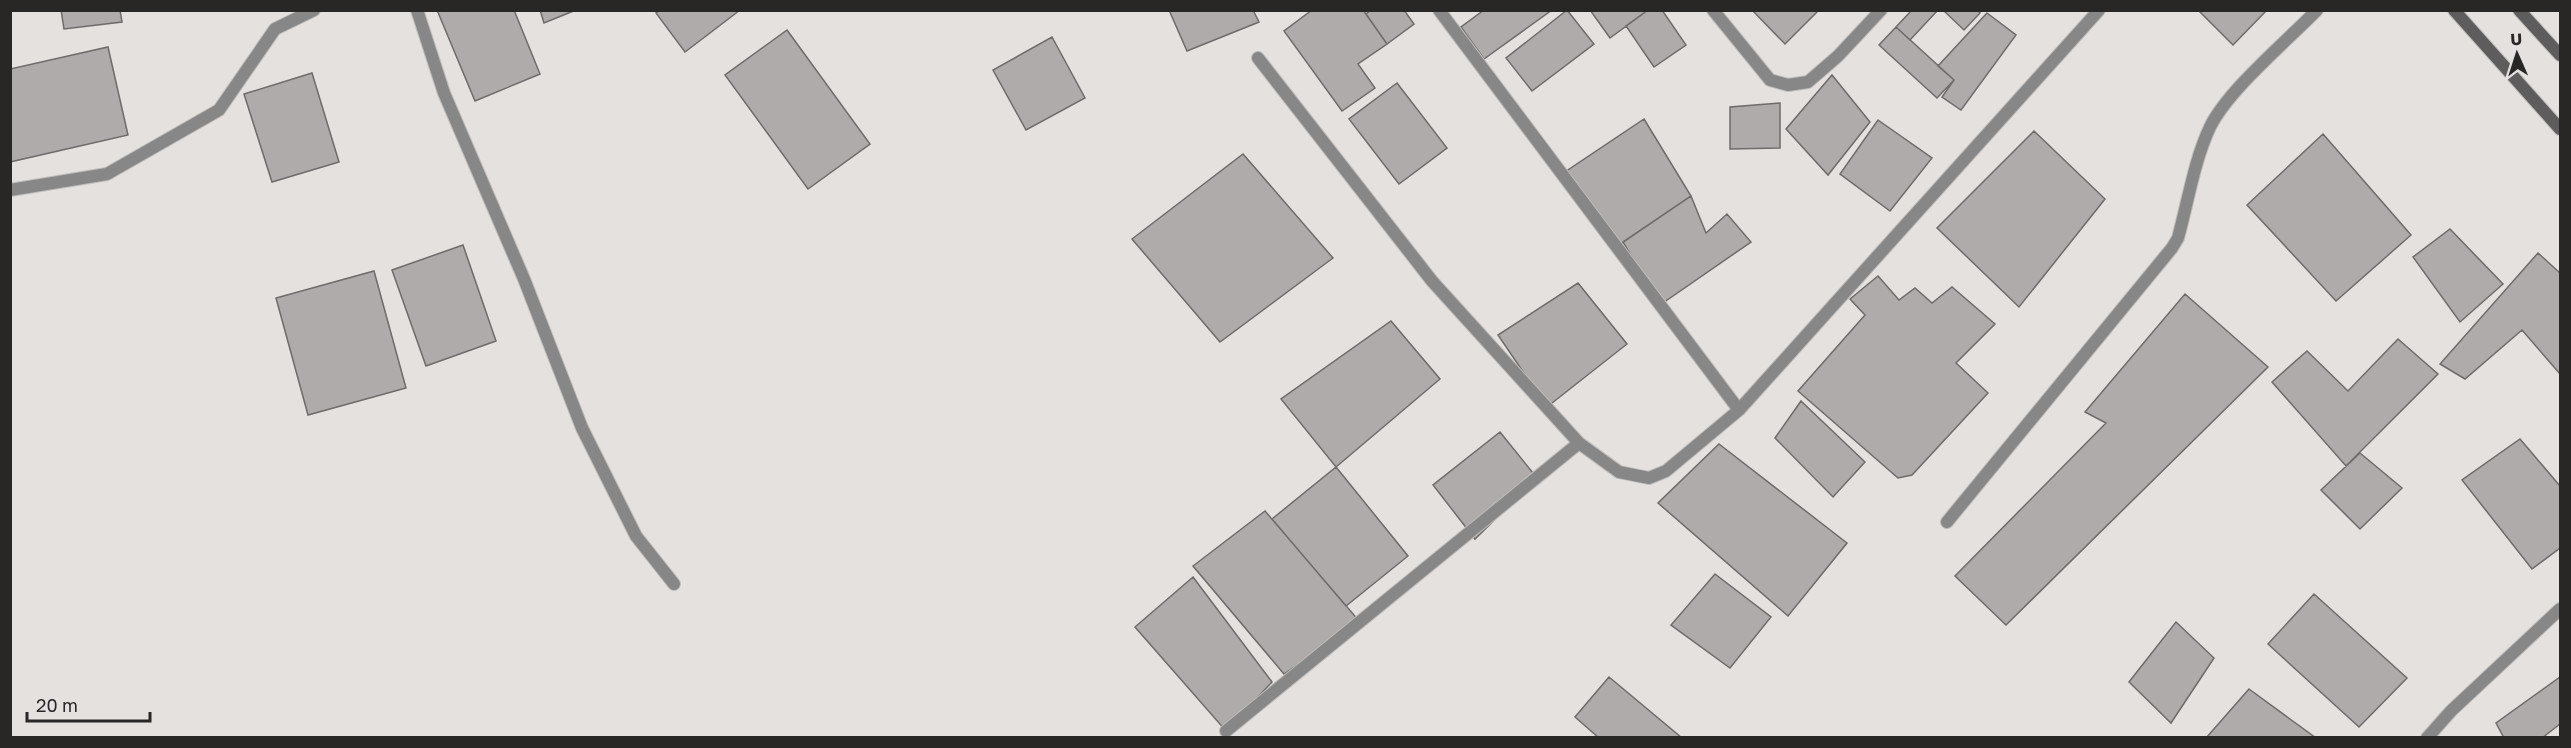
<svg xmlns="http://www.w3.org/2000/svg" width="2571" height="748" viewBox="0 0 2571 748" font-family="'Golos Text',sans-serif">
  <rect width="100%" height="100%" fill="#e4e1df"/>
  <path fill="#aeabaa" stroke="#6e6b6a" stroke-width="1.5" d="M 61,10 L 120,10 L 122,22 L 64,29 Z
    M 437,10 L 514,10 L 540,74 L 475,101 Z
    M 540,10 L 576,10 L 544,23 Z
    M 660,10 L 740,10 L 685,52 L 656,13 Z
    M 1169,10 L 1253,10 L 1259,22 L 1187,51 Z
    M 1312,10 L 1363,10 L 1387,44 L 1358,64 L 1375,88 L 1342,111 L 1284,31 Z
    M 1371,10 L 1404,10 L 1414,24 L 1387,44 L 1366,14 Z
    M 1484,10 L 1552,10 L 1484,59 L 1461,27 Z
    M 1567,10 L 1594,44 L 1532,91 L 1506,58 Z
    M 1590,10 L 1648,10 L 1610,38 Z
    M 1648,10 L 1662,10 L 1686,45 L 1654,67 L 1626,26 Z
    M 1752,10 L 1819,10 L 1785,44 Z
    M 1912,10 L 1938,10 L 1910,40 L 1896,27 Z
    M 1978,10 L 1980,13 L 1964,30 L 1944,11 Z
    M 2198,10 L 2267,10 L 2233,45 Z
    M 1987,13 L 2016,35 L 1961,110 L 1942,97 L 1954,80 L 1938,66 Z
    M 1896,27 L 1954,80 L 1937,98 L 1879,45 Z
    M 787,30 L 870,144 L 808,189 L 725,75 Z
    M 1052,37 L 1085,98 L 1026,130 L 993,70 Z
    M 108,47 L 128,135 L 10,162 L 10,69 Z
    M 312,73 L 339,162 L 272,182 L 244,94 Z
    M 1832,75 L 1870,122 L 1828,175 L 1786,129 Z
    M 1397,83 L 1447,148 L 1399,184 L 1349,119 Z
    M 1780,103 L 1780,148 L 1730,149 L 1730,107 Z
    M 1644,119 L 1691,196 L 1616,247 L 1562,174 Z
    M 1878,120 L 1932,158 L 1890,211 L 1840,174 Z
    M 2034,131 L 2105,199 L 2019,307 L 1937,228 Z
    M 2323,134 L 2411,235 L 2336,301 L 2247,205 Z
    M 1243,154 L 1333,258 L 1220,342 L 1132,239 Z
    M 1691,196 L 1706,233 L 1727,214 L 1751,242 L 1660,305 L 1623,242 Z
    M 2450,229 L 2503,284 L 2460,322 L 2413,257 Z
    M 463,245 L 496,341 L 426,366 L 392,270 Z
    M 2538,253 L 2560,273 L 2560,374 L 2522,330 L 2465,379 L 2440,364 Z
    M 374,271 L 406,388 L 308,415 L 276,298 Z
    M 1878,276 L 1899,300 L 1915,288 L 1932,303 L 1952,287 L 1995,324 L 1956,363 L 1988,393 L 1912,475 L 1898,478 L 1798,391 L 1865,315 L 1850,299 Z
    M 1578,283 L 1627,344 L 1547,407 L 1498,335 Z
    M 2185,294 L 2268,367 L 2006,625 L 1955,576 L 2106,423 L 2085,412 Z
    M 1391,321 L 1440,379 L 1336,467 L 1281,399 Z
    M 2398,339 L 2438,374 L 2346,466 L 2272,382 L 2307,351 L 2348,391 Z
    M 1801,401 L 1865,462 L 1833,497 L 1775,438 Z
    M 1500,432 L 1537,478 L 1475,539 L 1433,485 Z
    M 2520,439 L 2560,486 L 2560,548 L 2532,569 L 2462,480 Z
    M 1719,444 L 1847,543 L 1788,616 L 1658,503 Z
    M 2360,453 L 2402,488 L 2360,529 L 2321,490 Z
    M 1336,467 L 1408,556 L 1346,606 L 1272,519 Z
    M 1265,511 L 1360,622 L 1284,674 L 1193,566 Z
    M 1715,574 L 1771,617 L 1730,668 L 1671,625 Z
    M 1193,577 L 1272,682 L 1226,731 L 1135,627 Z
    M 2314,594 L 2407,678 L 2359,727 L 2268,644 Z
    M 2176,622 L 2214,658 L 2171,723 L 2129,682 Z
    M 1609,677 L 1682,738 L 1599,738 L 1575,717 Z
    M 2560,677 L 2560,724 L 2542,738 L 2504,738 L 2496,723 Z
    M 2249,689 L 2316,738 L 2206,738 Z"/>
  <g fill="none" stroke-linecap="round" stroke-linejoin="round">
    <g stroke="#bebcba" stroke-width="14">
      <path id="service" d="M 1947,522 L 2172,248 L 2178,238 C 2188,202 2194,161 2210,127 C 2228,90 2287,41 2317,10"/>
    </g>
    <g stroke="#bebcba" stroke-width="14">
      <path id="minor" d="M 417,10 L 444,93 L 524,279 L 582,428 L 636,536 L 674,584
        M 1439,10 L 1739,410
        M 1713,10 L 1770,80 L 1788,85 L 1808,82 L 1838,56 L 1881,10
        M 1258,58 L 1432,281 L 1579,443 L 1619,472 L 1649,478 L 1666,471 L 1739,410 L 2099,10
        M 10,190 L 107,174 L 219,110 L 275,29 L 314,10
        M 1226,731 L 1579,443
        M 2427,738 L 2451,711 L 2560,609"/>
    </g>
    <g stroke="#bebcba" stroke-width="14">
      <path id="secondary" d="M 2454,10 L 2560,129
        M 2519,10 L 2560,55"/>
    </g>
    <use href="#service" stroke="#888787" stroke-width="12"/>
    <use href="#minor" stroke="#888787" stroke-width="12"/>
    <use href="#secondary" stroke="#5e5c5c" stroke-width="12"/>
  </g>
  <rect width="2571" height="748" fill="none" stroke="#282726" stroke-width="24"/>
  <g transform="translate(2517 54) rotate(357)" stroke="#e4e1df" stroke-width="4.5" paint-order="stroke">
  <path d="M0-4.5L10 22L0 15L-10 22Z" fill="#282726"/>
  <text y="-9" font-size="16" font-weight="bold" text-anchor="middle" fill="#282726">U</text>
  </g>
  <path d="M27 712v9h123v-9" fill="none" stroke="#282726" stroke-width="3"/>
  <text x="36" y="712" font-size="18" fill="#282726" stroke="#e4e1df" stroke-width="4.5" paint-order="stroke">20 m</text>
</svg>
